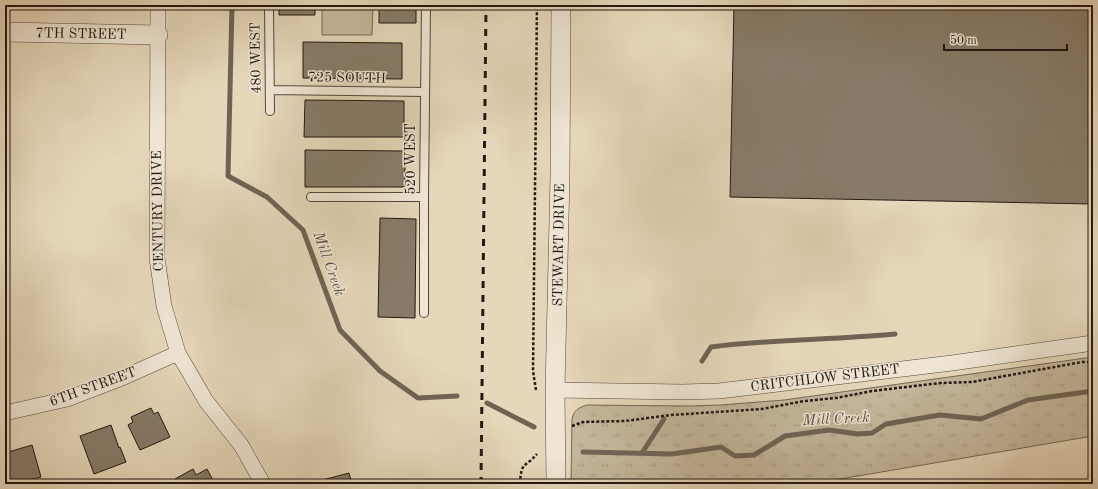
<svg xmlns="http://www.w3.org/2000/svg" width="1098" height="489" viewBox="0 0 1098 489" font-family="'Old Standard TT',serif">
  <defs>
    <pattern id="grass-tufts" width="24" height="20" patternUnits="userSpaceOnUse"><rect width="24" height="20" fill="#c4b79c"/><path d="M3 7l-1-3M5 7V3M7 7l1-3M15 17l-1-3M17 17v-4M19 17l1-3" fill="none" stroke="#a89d85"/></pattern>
  </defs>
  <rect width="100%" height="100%" fill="#e5d7b9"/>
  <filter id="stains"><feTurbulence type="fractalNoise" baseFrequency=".005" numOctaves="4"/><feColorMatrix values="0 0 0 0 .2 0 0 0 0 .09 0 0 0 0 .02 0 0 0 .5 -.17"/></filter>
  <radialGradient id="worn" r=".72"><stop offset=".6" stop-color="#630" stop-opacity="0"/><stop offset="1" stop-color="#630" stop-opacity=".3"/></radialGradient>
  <path fill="url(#grass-tufts)" stroke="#736856" d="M 1093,357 L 1093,436 L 811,484 L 571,484 L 572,419 C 574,410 578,408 587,405 L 690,406 L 721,405 L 784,400 Z"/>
  <path fill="#c4b79c" stroke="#736856" d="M 322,5 L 373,5 L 372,35 L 322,35 Z"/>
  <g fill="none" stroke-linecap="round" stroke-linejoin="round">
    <path stroke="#6f6454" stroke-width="5" d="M 232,5 L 228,176 L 267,197 L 303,230 L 340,330 L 380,371 L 418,398 L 457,396
      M 702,361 L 711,347 C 772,339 834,340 895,334
      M 487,403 L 534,427
      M 583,452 L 672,454 L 721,447 L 735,456 L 754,455 L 785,436 L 829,430 L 858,434 L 872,433 L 886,424 L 940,415 L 981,419 L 1028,400 L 1093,391
      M 642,453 L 664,419"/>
  </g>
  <path fill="#877b68" stroke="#221811" d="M 279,5 L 315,5 L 315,15 L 279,15 Z
    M 379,5 L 416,5 L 416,23 L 379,23 Z
    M 734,5 L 1093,5 L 1093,204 L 730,197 Z
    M 303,42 L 402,43 L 402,79 L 303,78 Z
    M 305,100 L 404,101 L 404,137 L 304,137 Z
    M 305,150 L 405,151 L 405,187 L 305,187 Z
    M 380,218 L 416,219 L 415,318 L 378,317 Z
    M 151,408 L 154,414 L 158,412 L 170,437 L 140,450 L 128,425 L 133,422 L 131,417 Z
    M 111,425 L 119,448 L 120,447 L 126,462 L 94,474 L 80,436 Z
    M 32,445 L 41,477 L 15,484 L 12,484 L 11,480 L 5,481 L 5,458 L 6,457 L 5,453 Z
    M 193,469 L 196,475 L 207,469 L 215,484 L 178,484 L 175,479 Z
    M 349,473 L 352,484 L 311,484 L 311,483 Z"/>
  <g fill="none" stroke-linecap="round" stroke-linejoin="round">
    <g stroke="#53483b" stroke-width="10">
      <path id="service" d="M 269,5 L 270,111
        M 270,90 L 425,92
        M 311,197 L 424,197
        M 424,313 L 424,197 L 426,5"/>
    </g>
    <g stroke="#53483b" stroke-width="16">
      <path id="minor" d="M 158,5 L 157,258 L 164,306 L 178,353 L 206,401 L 241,445 L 263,484
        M 555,390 L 682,392 L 719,391 L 952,363 L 1093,343
        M 5,413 L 67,399 L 122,378 L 178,353"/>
    </g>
    <g stroke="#53483b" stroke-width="20">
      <path id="tertiary" d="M 5,32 L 158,35
        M 556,484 L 555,390 L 560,176 L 561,5"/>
    </g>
    <path stroke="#221811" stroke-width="2.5" stroke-dasharray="3 2" stroke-linecap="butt" d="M 536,390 L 533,371 L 537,5
      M 572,426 L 583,422 L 625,421 L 671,415 L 762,409 L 804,401 L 836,398 L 872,391 L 940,383 L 972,382 L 1082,362 L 1093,362
      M 520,484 C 521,461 525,468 537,454"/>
    <use href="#service" stroke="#eee5d2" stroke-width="8"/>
    <use href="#minor" stroke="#eee5d2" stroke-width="15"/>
    <use href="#tertiary" stroke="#eee5d2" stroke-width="19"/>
    <path stroke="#221811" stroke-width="3" stroke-dasharray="7 7" stroke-linecap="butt" d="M 481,484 L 486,5"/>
  </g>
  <g text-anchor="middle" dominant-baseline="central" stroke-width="3" stroke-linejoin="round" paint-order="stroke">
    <g font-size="14" fill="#221811" stroke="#eee5d2">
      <text transform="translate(81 34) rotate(1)">7TH STREET</text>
      <text transform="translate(256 58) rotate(-91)">480 WEST</text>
      <text transform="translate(347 78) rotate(1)">725 SOUTH</text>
      <text transform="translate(411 159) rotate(-90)">520 WEST</text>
      <text transform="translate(158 211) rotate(-91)">CENTURY DRIVE</text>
      <text transform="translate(559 245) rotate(-89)">STEWART DRIVE</text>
      <text transform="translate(825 378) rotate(-7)">CRITCHLOW STREET</text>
      <text transform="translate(93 387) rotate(-20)">6TH STREET</text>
    </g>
    <g font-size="15" font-style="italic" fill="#564a3d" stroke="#eee5d2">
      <text transform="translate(328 264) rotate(70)">Mill Creek</text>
      <text transform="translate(836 420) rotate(-3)">Mill Creek</text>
    </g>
  </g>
  <rect width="1098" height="489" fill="none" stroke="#e5d7b9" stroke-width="20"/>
  <rect x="6" y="6" width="1086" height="477" fill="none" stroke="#221811" stroke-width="2"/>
  <rect x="10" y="10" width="1078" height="469" fill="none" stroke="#221811"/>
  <path d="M944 44v6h123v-6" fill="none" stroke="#221811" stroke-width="2"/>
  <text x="950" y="44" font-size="12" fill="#221811" stroke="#eee5d2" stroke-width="3" paint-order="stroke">50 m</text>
  <rect width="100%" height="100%" filter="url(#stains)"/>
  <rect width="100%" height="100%" fill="url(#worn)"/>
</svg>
